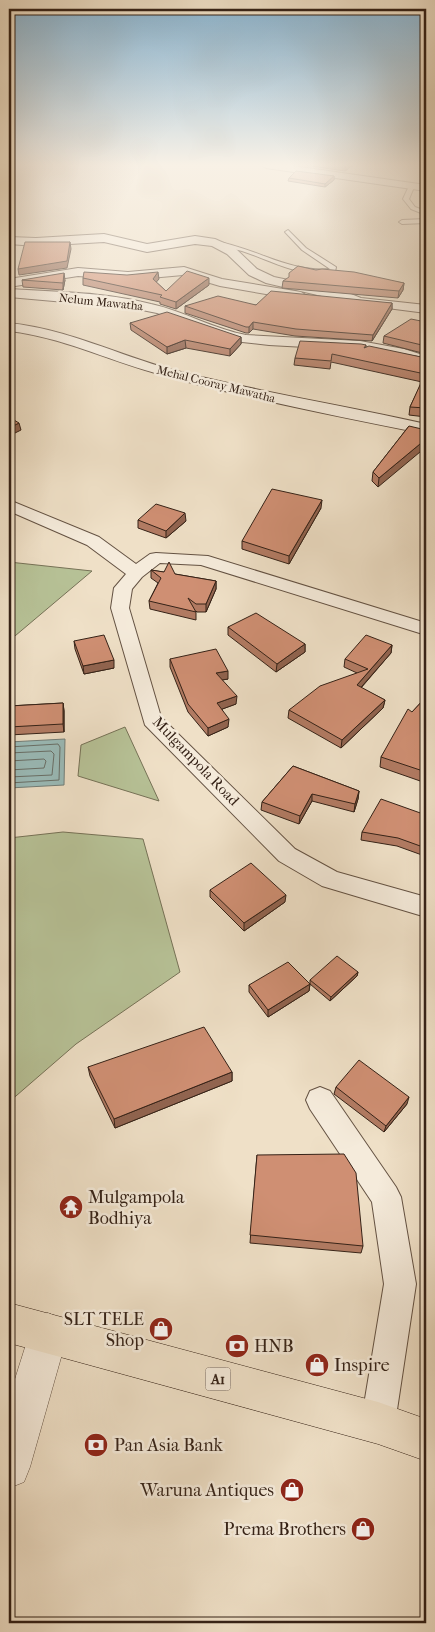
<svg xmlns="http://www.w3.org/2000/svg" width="435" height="1632" viewBox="0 0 435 1632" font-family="'IM FELL French Canon',serif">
  <rect width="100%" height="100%" fill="#efe0c7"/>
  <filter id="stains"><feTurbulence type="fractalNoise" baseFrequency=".004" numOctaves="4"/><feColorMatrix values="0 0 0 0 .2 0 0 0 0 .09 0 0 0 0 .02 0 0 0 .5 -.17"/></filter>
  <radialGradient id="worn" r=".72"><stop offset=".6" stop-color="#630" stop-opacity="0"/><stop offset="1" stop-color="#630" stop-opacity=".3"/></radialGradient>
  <path fill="#b7c297" stroke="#767257" d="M 9,562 L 92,571 L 9,641 Z
    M 125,727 L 159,801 L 78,776 L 81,745 Z
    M 63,832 L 143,839 L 180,972 L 76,1044 L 9,1102 L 9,838 Z"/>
  <path fill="#9abcba" stroke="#727e79" d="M 65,739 L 64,785 L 9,788 L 9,742 Z"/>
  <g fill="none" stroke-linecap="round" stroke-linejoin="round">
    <path stroke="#686f68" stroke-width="1" d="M 9,747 L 58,744 L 60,747 L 59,780 L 9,783
      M 9,753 L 51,751 L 54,754 L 52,775 L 9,777
      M 9,761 L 44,759 L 46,761 L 44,768 L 9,770"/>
    <g stroke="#645243" stroke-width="2">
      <path id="service" d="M 409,186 L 414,187 L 409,199 L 415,207 L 426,211 L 426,215 L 411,209 L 403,199 Z
        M 426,219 L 426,223 L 402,224 L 399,222 L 402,220 Z
        M 288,230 L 306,248 L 336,267 L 335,272 C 301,279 273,261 242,251 C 232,248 220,248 212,243 L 215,241 C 255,248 290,273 330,269 L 302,250 L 285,232 Z"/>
    </g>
    <g stroke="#645243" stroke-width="2">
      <path id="minor" d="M 261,165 L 286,165 L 426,185 L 426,191 L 266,168 Z
        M 104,234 L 147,244 L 195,236 L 215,239 L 235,248 L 257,269 L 274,277 L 346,292 L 361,298 L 426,305 L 426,313 L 356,304 L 266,283 L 249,275 L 227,254 L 212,246 L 195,244 L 147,252 L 104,242 L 36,246 L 9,244 L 9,237 L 36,238 Z
        M 184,267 L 222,279 L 301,292 L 307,296 L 301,300 L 220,286 L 183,275 L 128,280 L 78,276 L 9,287 L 9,279 L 78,268 L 128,272 Z
        M 9,289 C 56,292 105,292 151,304 C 184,311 213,329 246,335 L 360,341 L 404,349 L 426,356 L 426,365 L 400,357 L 360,350 L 269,345 L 233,341 L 157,313 L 132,308 L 9,297 Z
        M 9,323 C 67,329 118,355 173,370 C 257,392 342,405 426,424 L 426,434 C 336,416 244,398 155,373 C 105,359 61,337 9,331 Z
        M 9,500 L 99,537 L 136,564 L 150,554 L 156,553 L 208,556 L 426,623 L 426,635 L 201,565 L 160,563 L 142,577 L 132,589 L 129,608 L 161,717 L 295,849 L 337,872 L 426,897 L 426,917 L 322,886 L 279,861 L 145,725 L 111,608 L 114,588 L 126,574 L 87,545 L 9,511 Z
        M 320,1087 L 330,1091 L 396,1187 L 401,1197 L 416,1284 L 395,1423 L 390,1435 L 378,1440 L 366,1435 L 361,1423 L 384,1284 L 372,1202 L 310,1109 L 306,1100 L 310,1091 Z"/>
    </g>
    <g stroke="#645243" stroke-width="1">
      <path id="tertiary" d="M 48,1313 L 62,1319 L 68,1333 L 30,1467 L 24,1482 L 9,1488 L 9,1398 L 34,1319 Z"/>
    </g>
    <g stroke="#352217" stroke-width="1">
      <path id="trunk" d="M 9,1303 L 378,1402 L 426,1419 L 426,1461 L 378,1444 L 9,1343 Z"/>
    </g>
    <use href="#service" fill="#f5ebdb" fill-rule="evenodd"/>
    <use href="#minor" fill="#f5ebdb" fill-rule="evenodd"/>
    <use href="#tertiary" fill="#f5ebdb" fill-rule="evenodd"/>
    <use href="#trunk" fill="#efe0c7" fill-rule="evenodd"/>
  </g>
  <path fill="#b27b63" stroke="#352217" d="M 304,165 L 353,165 L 345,171 Z
    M 334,176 L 334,180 L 325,187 L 288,181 L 289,178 Z
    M 316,270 L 404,283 L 403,290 L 398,298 L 282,288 L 283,281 Z
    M 83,278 L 159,279 L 156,282 L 166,291 L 209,285 L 176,309 L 160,304 L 160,302 L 83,285 Z
    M 22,280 L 65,280 L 63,290 L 23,287 Z
    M 392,303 L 392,309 L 372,341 L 295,336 L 253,329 L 249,333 L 246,333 L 185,313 L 185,306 Z
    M 426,322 L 426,354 L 383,343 L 384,336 Z
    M 130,323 L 241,337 L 241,344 L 230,356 L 186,348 L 167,354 L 131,330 Z
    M 366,345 L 366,347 L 426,358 L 426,417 L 409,415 L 410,407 L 422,382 L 331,362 L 330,369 L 294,365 L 295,358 Z
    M 409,426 L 378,487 L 372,481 L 373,472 Z
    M 321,508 L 289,564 L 242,549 L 242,541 Z
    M 138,520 L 186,521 L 166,538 L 138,528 Z
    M 151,570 L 216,581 L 216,589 L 206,612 L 197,612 L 196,611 L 196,620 L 150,609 L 149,601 L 158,583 L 151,578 Z
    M 228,627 L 305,644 L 305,652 L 276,672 L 228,635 Z
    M 74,641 L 114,668 L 84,674 L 75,649 Z
    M 392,645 L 391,653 L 361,688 L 385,700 L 383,708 L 341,748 L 288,718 L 289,710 L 357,673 L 344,667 L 345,659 Z
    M 170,659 L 228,679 L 222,680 L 236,704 L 222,709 L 228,727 L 208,736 L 188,712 L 170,667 Z
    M 426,697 L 426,783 L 380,767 L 381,757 L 412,712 Z
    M 63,703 L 64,711 L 64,732 L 9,735 L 9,706 Z
    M 293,766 L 359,791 L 358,799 L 354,812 L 312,801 L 299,824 L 261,810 L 262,802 Z
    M 426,815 L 426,845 L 422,855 L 397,846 L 361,840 L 362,832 Z
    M 210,890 L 285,902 L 244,931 L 210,897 Z
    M 358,972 L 357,976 L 330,1001 L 310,984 L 309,991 L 268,1017 L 249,992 L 249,985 L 310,984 L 310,980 Z
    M 88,1067 L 232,1072 L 232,1081 L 115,1128 L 90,1076 Z
    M 336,1087 L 407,1104 L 384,1132 L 334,1094 Z
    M 257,1155 L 363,1246 L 361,1253 L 250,1243 Z"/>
  <path fill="#916450" stroke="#352217" d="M 346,165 L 353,165 L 345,171 L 345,166 Z
    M 334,176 L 334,180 L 325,187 L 325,184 Z
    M 70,242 L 71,249 L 67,268 L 19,275 L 18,269 Z
    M 158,272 L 159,279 L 153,286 L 153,279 Z
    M 64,273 L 65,280 L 63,290 L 63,283 Z
    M 209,278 L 209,285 L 176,309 L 176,302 Z
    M 404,283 L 403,290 L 398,298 L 399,291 Z
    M 392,303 L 392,309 L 372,341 L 373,335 Z
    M 253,322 L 253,329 L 249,333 L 249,327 Z
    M 241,337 L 241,344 L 230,356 L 230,349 Z
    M 185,340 L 186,348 L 167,354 L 167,347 Z
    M 19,423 L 21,430 L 9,436 L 9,428 Z
    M 426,439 L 426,447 L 378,487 L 379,478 Z
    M 322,500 L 321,508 L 289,564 L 289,556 Z
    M 185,513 L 186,521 L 166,538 L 166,531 Z
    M 216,581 L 216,589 L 206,612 L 206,604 Z
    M 305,644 L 305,652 L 276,672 L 277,664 Z
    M 392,645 L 391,653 L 356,693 L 357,685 Z
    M 114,660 L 114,668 L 84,674 L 83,666 Z
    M 228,671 L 228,679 L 216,681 L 216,673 Z
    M 237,696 L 236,704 L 217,711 L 217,703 Z
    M 385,700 L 383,708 L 341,748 L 342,740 Z
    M 63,703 L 64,711 L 64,732 L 63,724 Z
    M 229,719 L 228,727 L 208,736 L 208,728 Z
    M 359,791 L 358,799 L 354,812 L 355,804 Z
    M 312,794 L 312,801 L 299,824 L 300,816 Z
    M 426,841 L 426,845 L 422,855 L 423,847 Z
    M 286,895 L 285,902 L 244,931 L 244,923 Z
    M 358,972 L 357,976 L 330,1001 L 331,997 Z
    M 310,984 L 309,991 L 268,1017 L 268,1010 Z
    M 232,1072 L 232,1081 L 115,1128 L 114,1119 Z
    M 409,1097 L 407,1104 L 384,1132 L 386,1126 Z"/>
  <path fill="#cf8f73" stroke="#352217" d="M 296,171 L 334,176 L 325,184 L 289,178 Z
    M 25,242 L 70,242 L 67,261 L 18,269 Z
    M 298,266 L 316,270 L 322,269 L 354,272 L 404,283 L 399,291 L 283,281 L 289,277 L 289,273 Z
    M 187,271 L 209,278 L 176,302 L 160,297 L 162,295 L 83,278 L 84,272 L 127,275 L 158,272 L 153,279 L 166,291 Z
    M 64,273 L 63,283 L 22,280 Z
    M 271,291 L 392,303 L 373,335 L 296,329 L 253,322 L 249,327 L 246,327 L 185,306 L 218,296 L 256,305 Z
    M 167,312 L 241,337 L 230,349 L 185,340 L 167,347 L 130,323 Z
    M 411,319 L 426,322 L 426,346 L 384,336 Z
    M 300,341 L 361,344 L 366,345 L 364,348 L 369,346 L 426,358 L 426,408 L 410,407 L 425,374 L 332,354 L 331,361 L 295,358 Z
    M 9,417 L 19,423 L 9,428 Z
    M 409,426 L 426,430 L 426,439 L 379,478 L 373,472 Z
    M 272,489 L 322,500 L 289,556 L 242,541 Z
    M 156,504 L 185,513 L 166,531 L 138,520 Z
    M 169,562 L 175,574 L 216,581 L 206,604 L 196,604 L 188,598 L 196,612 L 149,601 L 161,578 L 151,570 L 164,572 Z
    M 256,613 L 305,644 L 277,664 L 228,627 Z
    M 104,635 L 114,660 L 83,666 L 74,641 Z
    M 366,635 L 392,645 L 357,685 L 385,700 L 342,740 L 289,710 L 320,686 L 368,669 L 345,659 Z
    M 216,649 L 228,671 L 216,673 L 237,696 L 217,703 L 229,719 L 208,728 L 188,704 L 170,659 Z
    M 426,697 L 426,772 L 381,757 L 408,709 L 412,712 Z
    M 63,703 L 63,724 L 9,727 L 9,706 Z
    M 293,766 L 359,791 L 355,804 L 312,794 L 300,816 L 262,802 Z
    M 381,799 L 426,815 L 426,841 L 423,847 L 398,838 L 362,832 Z
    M 251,863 L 286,895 L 244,923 L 210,890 Z
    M 337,956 L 358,972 L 331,997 L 310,980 Z
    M 288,962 L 310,984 L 268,1010 L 249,985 Z
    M 204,1027 L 232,1072 L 114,1119 L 88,1067 Z
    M 359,1060 L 409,1097 L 386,1126 L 336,1087 Z
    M 344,1154 L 356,1173 L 363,1246 L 250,1235 L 257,1155 Z"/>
  <linearGradient id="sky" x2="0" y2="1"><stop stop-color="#89b7d6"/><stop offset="0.42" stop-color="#f8f1e6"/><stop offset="1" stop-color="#f8f1e6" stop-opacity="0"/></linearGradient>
  <rect width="435" height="393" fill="url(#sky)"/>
  <defs>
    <g id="temple-disc" transform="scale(1.25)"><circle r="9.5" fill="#8f2418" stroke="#f5ebdb"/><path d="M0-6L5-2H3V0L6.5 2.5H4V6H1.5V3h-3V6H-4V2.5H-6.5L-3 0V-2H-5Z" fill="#fff"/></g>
    <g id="shop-disc" transform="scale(1.25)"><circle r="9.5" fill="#8f2418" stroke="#f5ebdb"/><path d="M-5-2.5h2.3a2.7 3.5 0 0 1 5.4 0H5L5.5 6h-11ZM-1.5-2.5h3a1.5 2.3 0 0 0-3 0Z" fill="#fff"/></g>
    <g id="bank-disc" transform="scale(1.25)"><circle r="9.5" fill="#8f2418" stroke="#f5ebdb"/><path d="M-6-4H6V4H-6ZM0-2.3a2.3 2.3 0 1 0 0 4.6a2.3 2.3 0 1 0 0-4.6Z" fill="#fff"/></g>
  </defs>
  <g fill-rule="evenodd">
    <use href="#temple-disc" x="71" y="1207"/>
    <use href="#shop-disc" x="161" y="1329"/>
    <use href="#bank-disc" x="237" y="1346"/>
    <use href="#shop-disc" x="317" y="1365"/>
    <use href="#bank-disc" x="96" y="1445"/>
    <use href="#shop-disc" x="292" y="1490"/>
    <use href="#shop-disc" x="363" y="1529"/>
  </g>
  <g text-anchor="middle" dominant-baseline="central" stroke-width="5" stroke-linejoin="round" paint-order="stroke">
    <g font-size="12" fill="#352217" stroke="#f5ebdb">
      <text transform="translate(101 302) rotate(6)">Nelum Mawatha</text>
      <text transform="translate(216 384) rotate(14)">Mehal Cooray Mawatha</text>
    </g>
    <rect fill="#f5ebdb" stroke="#6f5e52" stroke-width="1" x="205.5" y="1367.5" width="25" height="23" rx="4"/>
    <g font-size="14" font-weight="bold" fill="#352217">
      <text x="218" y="1379">A1</text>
    </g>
    <g font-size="15" fill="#352217" stroke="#f5ebdb">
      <text transform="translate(196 761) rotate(46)">Mulgampola Road</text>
    </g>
    <g font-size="18" fill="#352217" stroke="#f5ebdb" text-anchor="start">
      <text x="88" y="1197">Mulgampola<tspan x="88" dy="21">Bodhiya</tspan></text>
      <text x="144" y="1319" text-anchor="end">SLT TELE<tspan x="144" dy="21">Shop</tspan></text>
      <text x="254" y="1346">HNB</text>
      <text x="334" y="1365">Inspire</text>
      <text x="114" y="1445">Pan Asia Bank</text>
      <text x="274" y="1490" text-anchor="end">Waruna Antiques</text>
      <text x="346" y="1529" text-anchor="end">Prema Brothers</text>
    </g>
  </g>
  <rect width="435" height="1632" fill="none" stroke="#efe0c7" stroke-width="30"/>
  <rect x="10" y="10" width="415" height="1612" fill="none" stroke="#352217" stroke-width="2.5"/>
  <rect x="15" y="15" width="405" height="1602" fill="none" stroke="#352217"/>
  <rect width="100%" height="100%" filter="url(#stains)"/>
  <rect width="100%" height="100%" fill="url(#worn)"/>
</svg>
